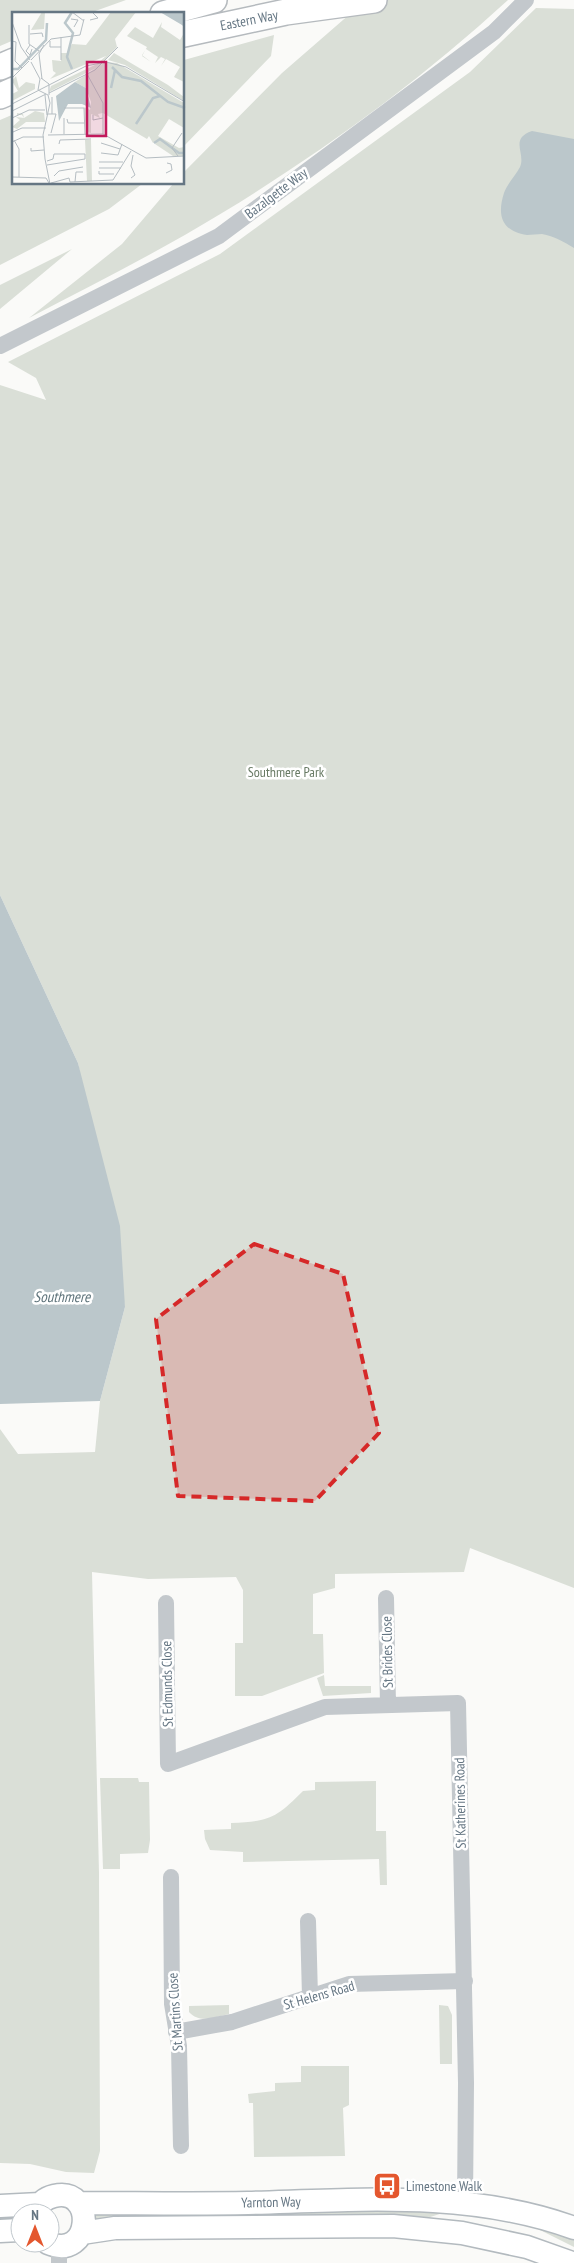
<svg xmlns="http://www.w3.org/2000/svg" width="574" height="2263" viewBox="0 0 574 2263" font-family="'PT Sans Narrow',sans-serif">
  <rect width="100%" height="100%" fill="#fafaf8"/>
  <path fill="#dadfd7" d="M 0,0 L 126,0 L 87,14 L 14,14 L 14,40 L 0,46 Z
    M 366,0 L 508,0 C 421,80 324,151 222,213 C 160,251 94,284 29,318 L 122,244 L 173,184 L 184,184 L 184,172 L 282,73 Z
    M 536,8 L 574,9 L 574,1588 L 470,1548 L 464,1572 L 335,1574 L 335,1588 L 313,1594 L 313,1634 L 323,1634 L 324,1673 L 262,1696 L 235,1696 L 235,1643 L 243,1643 L 243,1590 L 236,1577 L 148,1579 L 92,1572 L 99,1873 L 100,2151 L 94,2173 L 66,2172 L 30,2164 L 0,2163 L 0,1429 L 18,1454 L 95,1452 L 100,1401 L 125,1307 L 78,1063 L 0,895 L 0,385 L 46,400 L 36,378 L 8,362 L 220,254 L 470,72 Z
    M 274,35 L 271,56 L 184,146 L 184,60 Z
    M 14,114 L 14,184 L 142,184 L 109,209 L 0,265 L 0,120 Z
    M 72,249 L 0,309 L 0,285 Z
    M 324,1675 L 325,1686 L 371,1686 L 371,1693 L 323,1696 L 317,1678 Z
    M 100,1778 L 138,1778 L 139,1782 L 149,1782 L 150,1840 L 148,1853 L 120,1854 L 120,1869 L 103,1869 Z
    M 376,1781 L 376,1831 L 386,1831 L 387,1885 L 380,1885 L 379,1859 L 243,1862 L 243,1852 L 210,1850 L 205,1839 L 204,1830 L 231,1829 L 231,1823 C 270,1821 275,1819 303,1791 L 315,1790 L 315,1782 Z
    M 229,2005 L 229,2014 C 215,2017 200,2024 189,2012 L 189,2006 Z
    M 439,2005 L 448,2006 L 452,2015 L 452,2064 L 440,2064 Z
    M 301,2066 L 349,2066 L 349,2105 L 343,2108 L 345,2156 L 254,2157 L 253,2103 L 249,2103 L 248,2094 L 275,2091 L 275,2083 L 301,2082 Z
    M 243,2207 L 243,2220 L 95,2224 L 95,2210 Z
    M 256,2208 L 446,2212 L 424,2219 L 256,2219 Z
    M 536,2228 L 574,2236 L 574,2247 Z"/>
  <path fill="#bbc7cb" d="M 532,131 L 574,139 L 574,248 C 564,242 554,236 542,234 C 537,234 532,235 527,235 C 501,231 497,215 504,193 C 507,184 516,175 520,167 C 526,153 509,139 532,131 Z
    M 0,895 L 78,1063 L 120,1226 L 125,1307 L 100,1401 L 0,1404 Z"/>
  <g fill="none" stroke-linecap="round" stroke-linejoin="round">
    <g stroke="#b3babf" stroke-width="25">
      <path id="secondary" d="M 78,2203 C 135,2203 192,2204 248,2203 C 357,2200 470,2190 574,2228
        M 0,2206 L 40,2204
        M 35,2213 C 38,2204 45,2198 54,2196 C 97,2186 92,2262 48,2243
        M 0,2231 L 20,2230
        M 82,2233 L 115,2228 L 393,2226 L 462,2233 L 527,2247 L 572,2263"/>
    </g>
    <g stroke="#b5babe" stroke-width="28">
      <path id="primary" d="M 163,14 L 214,0
        M 184,34 L 286,12 L 374,0
        M 0,67 L 14,61
        M 0,96 L 14,90"/>
    </g>
    <path stroke="#c3c8cc" stroke-width="16" d="M 0,346 L 219,236 L 494,32 L 526,0
      M 386,1598 L 388,1705
      M 166,1603 L 168,1764 L 325,1707 L 458,1703 L 466,2083 L 465,2203
      M 171,1877 L 172,2004 L 179,2046 L 181,2146
      M 308,1921 L 310,1997
      M 176,2032 L 232,2022 L 349,1984 L 465,1981
      M 59,2246 L 59,2263"/>
    <use href="#secondary" stroke="#fff" stroke-width="22"/>
    <use href="#primary" stroke="#fff" stroke-width="25"/>
  </g>
  <path fill="#d62828" fill-opacity="0.2" stroke="#d62828" stroke-width="4" stroke-dasharray="10 6" stroke-linejoin="round" d="M 254,1244 L 343,1274 L 379,1433 L 315,1501 L 178,1496 L 156,1319 Z"/>
  <defs>
    <g id="bus-square" transform="scale(1.4375)"><rect x="-9" y="-9" width="18" height="18" rx="4" fill="#e4572e" stroke="#fff"/><path d="M-5-6H5V4H4V6H2V4H-2V6H-4V4H-5ZM-3.5-4V0h7V-4ZM-3.5 1.2v1.5H-2V1.2ZM2 1.2v1.5H3.5V1.2Z" fill="#fff"/></g>
  </defs>
  <g fill-rule="evenodd">
    <use href="#bus-square" x="387" y="2186"/>
  </g>
  <g text-anchor="middle" dominant-baseline="central" stroke-width="5" stroke-linejoin="round" paint-order="stroke">
    <g font-size="14" fill="#657683" stroke="#fff">
      <text transform="translate(249 20) rotate(-11)">Eastern Way</text>
      <text transform="translate(276 193) rotate(-37)">Bazalgette Way</text>
      <text transform="translate(387 1652) rotate(-91)">St Brides Close</text>
      <text transform="translate(167 1684) rotate(-91)">St Edmunds Close</text>
      <text transform="translate(460 1803) rotate(-91)">St Katherines Road</text>
      <text transform="translate(319 1995) rotate(-16)">St Helens Road</text>
      <text transform="translate(175 2012) rotate(-94)">St Martins Close</text>
      <text transform="translate(271 2202) rotate(-1)">Yarnton Way</text>
    </g>
    <g font-size="14" fill="#687a64" stroke="#fff">
      <text x="286" y="772">Southmere Park</text>
    </g>
    <g font-size="14" fill="#657683" stroke="#fff" text-anchor="start">
      <text x="406" y="2186">Limestone Walk</text>
    </g>
    <g font-size="15" font-style="italic" fill="#60757c" stroke="#fff">
      <text x="62" y="1296">Southmere</text>
    </g>
  </g>
  <g transform="translate(12 12)">
    <rect width="172" height="172" fill="#fafaf8"/>
    <path d="M 30,0 L 33,0 L 32,17 L 19,18 ZM 99,0 L 124,0 L 103,27 L 105,35 L 86,55 L 37,80 L 39,74 L 85,52 L 94,44 L 38,67 L 44,61 L 41,59 L 40,48 L 49,49 L 49,41 L 55,41 L 60,32 L 74,33 ZM 150,10 L 149,15 L 168,28 L 172,21 L 172,70 L 162,65 L 168,55 L 154,47 L 149,54 L 153,47 L 149,45 L 143,51 L 146,45 L 134,37 L 130,43 L 139,50 L 130,44 L 135,35 L 115,24 L 123,15 L 141,26 ZM 102,41 L 156,73 L 172,85 L 172,89 L 113,53 L 96,48 ZM 93,50 L 105,51 L 172,91 L 172,116 L 157,107 L 146,124 L 167,136 L 172,135 L 172,144 L 161,144 L 143,132 L 145,128 L 141,131 L 137,124 L 135,127 L 91,101 L 86,102 L 88,106 L 79,102 L 79,121 L 74,120 L 72,95 L 78,98 L 79,90 L 74,76 L 63,70 ZM 4,64 L 7,76 L 14,70 L 23,72 L 23,77 L 0,89 L 0,82 L 6,79 L 0,69 ZM 23,99 L 32,101 L 33,110 L 14,110 L 5,117 L 0,115 L 8,108 L 4,105 L 12,106 L 10,103 L 5,103 L 5,101 L 11,102 L 12,106 ZM 73,128 L 79,128 L 80,169 L 75,169 Z" fill="#dadfd7"/>
    <path d="M 148,0 L 172,0 L 172,15 L 170,13 ZM 63,70 L 74,76 L 79,96 L 70,92 L 56,92 L 47,109 L 44,84 Z" fill="#bbc7cb"/>
    <path fill="none" stroke="#bbc7cb" stroke-width="2.5" d="M 60,0 L 53,11 L 61,21 L 55,45 L 60,57M 100,55 L 110,65 L 129,69 L 156,90 L 173,96M 0,57 L 6,57 L 34,28 L 35,11M 99,76 L 103,58M 124,112 L 141,86 L 148,84M 142,131 L 148,127 L 167,141 L 173,141"/>
    <path fill="none" stroke="#b5bdc2" stroke-width="1" d="M 60,0 L 72,9M 59,7 L 66,8 L 62,15M 78,8 L 86,6 L 81,1M 0,10 L 9,35 L 18,48M 17,13 L 17,32 L 27,39M 18,22 L 30,21 L 31,25M 0,29 L 4,30 L 3,49 L 10,56M 38,29 L 38,35 L 49,35M 18,33 L 14,39 L 18,43 L 20,37M 19,48 L 39,27 L 68,23 L 72,7M 49,48 L 49,25M 19,50 L 28,67 L 26,78 L 36,83 L 38,91 L 31,123 L 33,147M 75,62 L 91,91 L 91,106M 0,66 L 17,49M 29,66 L 37,72 L 37,83M 30,67 L 27,42 L 32,33M 37,81 L 83,58 L 106,35M 33,83 L 35,103M 40,85 L 40,102M 0,92 L 74,54 L 94,50 L 114,55 L 173,90M 52,96 L 72,96 L 73,122M 0,99 L 34,82M 36,102 L 44,102 L 39,121M 81,103 L 81,108 L 91,106 L 91,122M 0,106 L 17,98 L 33,98M 52,106 L 52,122M 55,107 L 56,111 L 73,111M 1,120 L 10,116 L 34,116M 36,123 L 91,122 L 134,146 L 173,144M 2,128 L 7,137 L 7,165M 0,130 L 11,125 L 32,125M 89,131 L 108,137M 47,132 L 48,128 L 79,127M 19,136 L 19,139 L 32,138M 89,141 L 106,143 L 110,132M 166,144 L 160,136 L 170,121M 33,147 L 38,172M 87,150 L 111,150M 35,153 L 73,147 L 73,142 L 42,142 L 41,147 L 35,149M 87,156 L 109,156M 87,159 L 87,162 L 102,162M 154,161 L 160,158 L 159,152 L 155,151M 42,164 L 47,159 L 71,155M 0,165 L 34,166 L 37,171M 57,166 L 58,170 L 101,168 L 119,139M 119,166 L 123,163 L 119,154 L 121,143M 63,170 L 64,160 L 71,160M 39,171 L 57,166"/>
    <path fill="#c2185b" fill-opacity="0.15" stroke="#c2185b" stroke-width="2.5" d="M 75,50 L 94,50 L 94,124 L 75,124 Z"/>
    <rect width="172" height="172" fill="none" stroke="#657683" stroke-width="2.5"/>
  </g>
  <g transform="translate(35 2228)"><circle r="24" fill="#ffffff" stroke="#c1c8cd"/>
  <path d="M0-4L9 19L0 12L-9 19Z" fill="#e4572e"/>
  <text y="-8" font-size="14" font-weight="bold" text-anchor="middle" fill="#657683">N</text>
  </g>
</svg>
